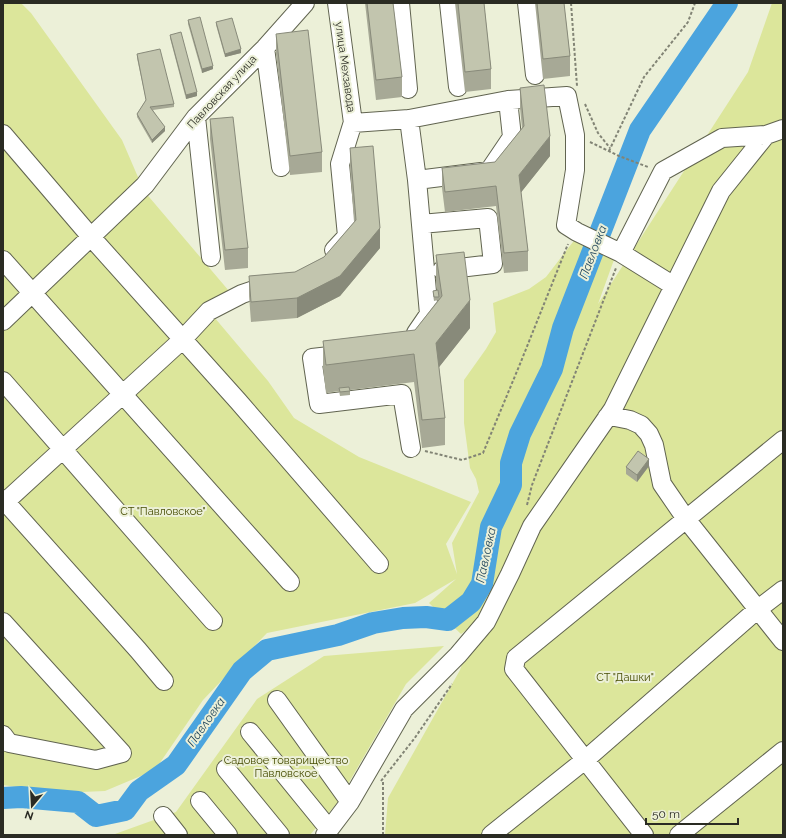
<svg xmlns="http://www.w3.org/2000/svg" width="786" height="838" viewBox="0 0 786 838" font-family="Raleway,sans-serif">
  <rect width="100%" height="100%" fill="#ecf0d8"/>
  <path fill="#dce69b" d="M 3,3 L 21,3 L 31,13 L 122,140 L 144,191 L 229,291 L 209,311 L 268,381 L 294,418 L 359,457 L 471,502 L 446,544 L 457,574 L 452,543 L 479,492 L 476,479 L 470,468 L 464,423 L 464,380 L 486,349 L 496,332 L 493,303 L 529,289 L 546,277 L 576,238 L 615,257 L 598,304 L 748,72 L 772,3 L 783,3 L 783,835 L 385,835 L 388,798 L 460,670 L 476,623 L 461,634 L 429,603 L 456,579 L 415,603 L 267,633 L 203,700 L 155,770 L 105,791 L 58,793 L 3,785 Z
    M 444,646 L 406,684 L 337,803 L 310,835 L 76,835 L 115,834 L 176,812 L 257,699 L 324,656 Z"/>
  <g fill="none" stroke-linecap="round" stroke-linejoin="round">
    <path stroke="#4ba4de" stroke-width="22" d="M 3,798 L 21,797 L 78,802 L 96,816 L 125,810 L 139,791 L 176,765 L 242,671 L 267,650 L 338,635 L 373,623 L 403,618 L 426,617 L 448,620 L 471,602 L 482,584 L 491,527 L 511,485 L 511,463 L 520,434 L 552,369 L 563,328 L 640,130 L 727,3"/>
    <g stroke="#616450" stroke-width="20">
      <path id="minor" d="M 337,3 L 353,123 L 409,119 L 508,100 L 567,96 L 575,135 L 575,170 L 566,225 L 577,232 L 621,253 L 674,286
        M 400,3 L 408,89
        M 449,3 L 458,87
        M 527,3 L 535,75
        M 265,48 L 281,167
        M 196,117 L 211,257
        M 409,119 L 417,180 L 429,314 L 416,333
        M 3,134 L 91,237 L 238,401 L 379,564
        M 417,180 L 489,171 L 512,137 L 508,100
        M 421,224 L 488,218 L 493,264 L 442,270
        M 334,250 L 347,236 L 340,164 L 353,122
        M 621,253 L 663,171 L 722,138 L 766,135
        M 3,260 L 290,582
        M 3,321 L 145,185 L 196,117 L 265,48 L 305,3
        M 347,354 L 312,358 L 319,404 L 402,394 L 411,448
        M 3,381 L 213,621
        M 607,417 L 615,417 L 630,420 L 641,425 L 649,434 L 654,445 L 662,484 L 686,519 L 783,641
        M 3,499 L 138,650 L 164,681
        M 3,504 L 182,340 L 209,311 L 242,294 L 272,284
        M 3,622 L 122,753 L 96,760 L 9,743 L 3,735
        M 277,700 L 350,802
        M 250,732 L 329,829
        M 226,769 L 280,835
        M 200,801 L 228,835
        M 163,816 L 178,835
        M 325,835 L 350,802 L 404,709 L 458,655 L 486,622 L 510,574 L 532,526 L 613,409 L 721,191 L 766,135 L 783,129
        M 491,835 L 585,760 L 758,609 L 783,590
        M 644,835 L 514,669 L 516,658 L 783,440
        M 679,835 L 783,751"/>
    </g>
    <path stroke="#828475" stroke-width="2" stroke-dasharray="3 2" stroke-linecap="butt" d="M 571,3 L 577,86
      M 585,104 L 598,133 L 610,148
      M 590,142 L 619,156 L 648,167
      M 609,151 L 644,77 L 688,22 L 695,3
      M 425,451 L 462,460 L 483,453 L 520,364 L 568,244
      M 527,505 L 532,485 L 616,268
      M 381,781 L 414,739 L 452,684
      M 383,835 L 383,780"/>
    <use href="#minor" stroke="#fff" stroke-width="18"/>
  </g>
  <path fill="#a7a996" d="M 365,3 L 393,3 L 402,77 L 402,97 L 376,100 Z
    M 455,3 L 484,3 L 491,69 L 491,89 L 465,92 Z
    M 535,3 L 564,3 L 570,56 L 570,76 L 543,79 Z
    M 188,20 L 213,69 L 202,73 L 188,24 Z
    M 216,22 L 241,53 L 225,57 L 216,25 Z
    M 276,34 L 322,152 L 322,172 L 290,175 L 276,54 Z
    M 170,35 L 197,96 L 186,99 L 170,38 Z
    M 137,54 L 174,104 L 174,107 L 153,110 L 165,131 L 152,143 L 137,117 L 137,114 L 146,100 L 137,58 Z
    M 520,88 L 550,156 L 521,192 L 528,251 L 528,271 L 504,273 L 496,206 L 445,212 L 442,188 L 442,168 L 495,162 L 522,128 L 520,108 Z
    M 210,119 L 248,248 L 248,268 L 225,270 L 210,139 Z
    M 350,148 L 380,248 L 340,296 L 297,318 L 251,322 L 249,296 L 249,276 L 295,272 L 324,257 L 354,222 L 350,168 Z
    M 436,255 L 470,328 L 439,367 L 445,418 L 445,445 L 422,448 L 414,382 L 350,390 L 350,395 L 340,396 L 339,391 L 326,393 L 323,368 L 323,341 L 415,330 L 438,300 L 434,301 L 433,294 L 433,291 L 437,290 L 436,283 Z
    M 649,466 L 637,482 L 626,474 L 626,467 Z"/>
  <path fill="#888a7a" d="M 241,49 L 241,53 L 225,57 L 225,54 Z
    M 213,66 L 213,69 L 202,73 L 202,69 Z
    M 197,92 L 197,96 L 186,99 L 186,95 Z
    M 165,127 L 165,131 L 152,143 L 152,140 Z
    M 550,136 L 550,156 L 519,195 L 519,175 Z
    M 380,228 L 380,248 L 340,296 L 297,318 L 297,298 Z
    M 470,300 L 470,328 L 436,371 L 436,343 Z
    M 649,459 L 649,466 L 637,482 L 637,475 Z"/>
  <path fill="#c2c5ae" stroke="#888a7a" d="M 367,3 L 393,3 L 402,77 L 376,80 Z
    M 458,3 L 484,3 L 491,69 L 465,72 Z
    M 537,3 L 564,3 L 570,56 L 543,59 Z
    M 200,17 L 213,66 L 202,69 L 188,20 Z
    M 232,18 L 241,49 L 225,54 L 216,22 Z
    M 308,30 L 322,152 L 290,156 L 276,34 Z
    M 181,32 L 197,92 L 186,95 L 170,35 Z
    M 160,49 L 174,104 L 150,107 L 165,127 L 152,140 L 137,114 L 146,100 L 137,54 Z
    M 544,85 L 550,136 L 519,175 L 528,251 L 504,253 L 496,186 L 445,192 L 442,168 L 495,162 L 524,126 L 520,88 Z
    M 233,117 L 248,248 L 225,250 L 210,119 Z
    M 373,146 L 380,228 L 340,276 L 297,298 L 251,302 L 249,276 L 295,272 L 324,257 L 356,220 L 350,148 Z
    M 464,252 L 470,300 L 436,343 L 445,418 L 422,420 L 414,354 L 326,365 L 323,341 L 415,330 L 442,296 L 436,255 Z
    M 438,290 L 439,297 L 434,297 L 433,291 Z
    M 349,387 L 350,391 L 340,392 L 339,388 Z
    M 638,451 L 649,459 L 637,475 L 626,467 Z"/>
  <g text-anchor="middle" dominant-baseline="central" stroke-width="4" stroke-linejoin="round" paint-order="stroke">
    <g font-size="11" fill="#2a2b23" stroke="#ecf0d8">
      <text transform="translate(345 67) rotate(82)">улица Мехзавода</text>
      <text transform="translate(222 92) rotate(-47)">Павловская улица</text>
    </g>
    <g font-size="11" fill="#454b00" stroke="#ecf0d8">
      <text x="163" y="511">СТ "Павловское"</text>
      <text x="625" y="677">СТ "Дашки"</text>
      <text x="286" y="760">Садовое товарищество<tspan x="286" dy="13">Павловское</tspan></text>
    </g>
    <g font-size="12" font-style="italic" fill="#183e56" stroke="#ecf0d8">
      <text transform="translate(593 252) rotate(-69)">Павловка</text>
      <text transform="translate(486 555) rotate(-78)">Павловка</text>
      <text transform="translate(206 722) rotate(-55)">Павловка</text>
    </g>
  </g>
  <rect width="786" height="838" fill="none" stroke="#2a2b23" stroke-width="8"/>
  <g transform="translate(32 806) rotate(198)" stroke="#ecf0d8" stroke-width="3" paint-order="stroke">
  <path d="M0-3L7 15L0 10L-7 15Z" fill="#2a2b23"/>
  <text y="-6" font-size="11" font-weight="bold" text-anchor="middle" fill="#2a2b23">N</text>
  </g>
  <path d="M646 818v6h92v-6" fill="none" stroke="#2a2b23" stroke-width="2"/>
  <text x="652" y="818" font-size="12" fill="#2a2b23" stroke="#ecf0d8" stroke-width="3" paint-order="stroke">50 m</text>
</svg>
